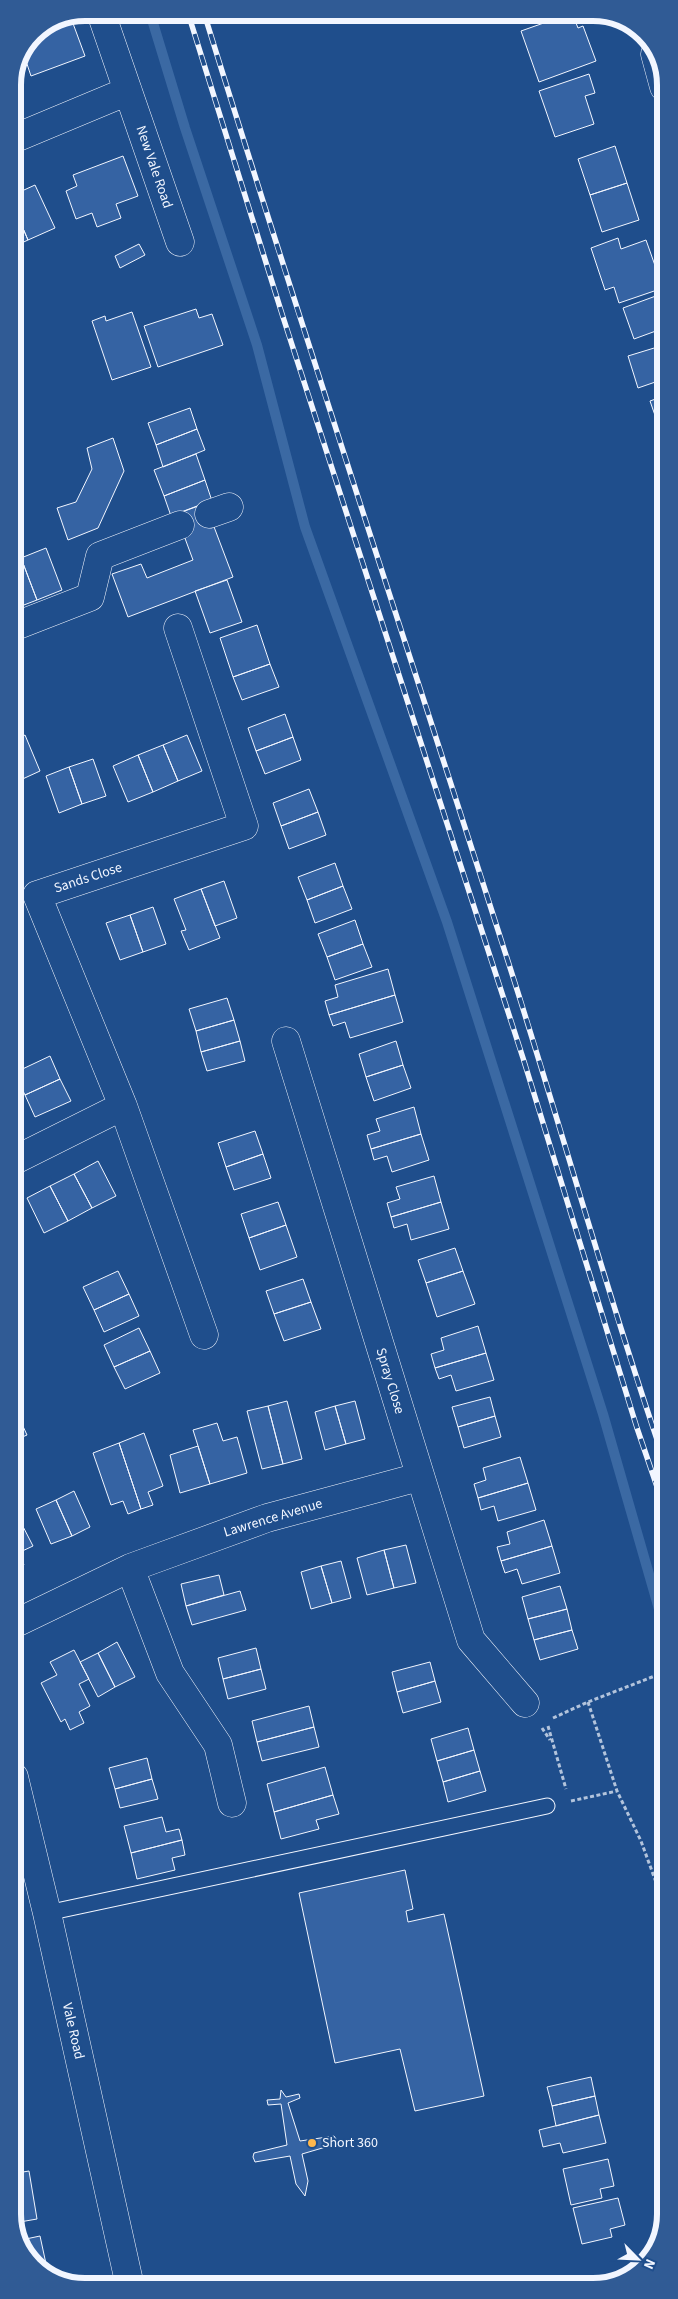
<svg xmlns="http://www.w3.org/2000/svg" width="678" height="2299" viewBox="0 0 678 2299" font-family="'Source Sans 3',sans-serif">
  <rect width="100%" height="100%" fill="#1f4e8c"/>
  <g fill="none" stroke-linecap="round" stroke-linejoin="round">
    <path stroke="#3b69a3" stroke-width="10" d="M 150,13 L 185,128 L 257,345 L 305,527 L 447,922 L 603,1414 L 665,1630"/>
  </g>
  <path fill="#3563a3" stroke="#f2f6ff" d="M 572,13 L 578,28 L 583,26 L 596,61 L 539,82 L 521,31 Z
    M 71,18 L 85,56 L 31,76 L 27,64 L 20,67 L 34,33 Z
    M 589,74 L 595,93 L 585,96 L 594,124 L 555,137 L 539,91 Z
    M 615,146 L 627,183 L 590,195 L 578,159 Z
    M 123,156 L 138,196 L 116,204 L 121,218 L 97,227 L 92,213 L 76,219 L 66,191 L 77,186 L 73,175 Z
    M 627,183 L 639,220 L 602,232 L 590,195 Z
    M 35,185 L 55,228 L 28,240 L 13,205 L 13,195 Z
    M 13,205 L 28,240 L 13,247 Z
    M 618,238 L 621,249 L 646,240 L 663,288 L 619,303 L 614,287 L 605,290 L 591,248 Z
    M 139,244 L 145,255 L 120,268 L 115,256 Z
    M 13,262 L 19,277 L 13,280 Z
    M 664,293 L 664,328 L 634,339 L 623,308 Z
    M 196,309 L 199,318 L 212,314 L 223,345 L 158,367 L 144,326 Z
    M 132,312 L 151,367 L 112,380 L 92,321 L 105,316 L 106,321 Z
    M 664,345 L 664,379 L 638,388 L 628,356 Z
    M 664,396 L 664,441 L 650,401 Z
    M 190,408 L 197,429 L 156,445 L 148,423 Z
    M 197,429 L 205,450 L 163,467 L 156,445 Z
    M 113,438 L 124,471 L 98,528 L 68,540 L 57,508 L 76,502 L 92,469 L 87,448 Z
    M 196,454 L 205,480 L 164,496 L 154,470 Z
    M 205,480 L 212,501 L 171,516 L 164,496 Z
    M 205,503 L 233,577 L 128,617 L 112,574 L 141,564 L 147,578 L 193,560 L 176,514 Z
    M 46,548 L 62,590 L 37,600 L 21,558 Z
    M 21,558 L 37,600 L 16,608 L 13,599 L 13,561 Z
    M 227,580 L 242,622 L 210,633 L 195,591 Z
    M 257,625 L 270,664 L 233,677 L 220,638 Z
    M 270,664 L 279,687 L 242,700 L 233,677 Z
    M 285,714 L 293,737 L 256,751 L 248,728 Z
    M 25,735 L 40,771 L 16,782 L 13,776 L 13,741 Z
    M 187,735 L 202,771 L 178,781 L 163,745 Z
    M 293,737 L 301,760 L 265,774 L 256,751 Z
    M 163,745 L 178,781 L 153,792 L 138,755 Z
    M 138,755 L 153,792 L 128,802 L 113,766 Z
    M 93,759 L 106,796 L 82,804 L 69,767 Z
    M 69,767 L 82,804 L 59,813 L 46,776 Z
    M 309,789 L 318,812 L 281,826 L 273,803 Z
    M 318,812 L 326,835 L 289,849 L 281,826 Z
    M 335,863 L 343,886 L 307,900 L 298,877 Z
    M 224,881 L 237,918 L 215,926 L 201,889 Z
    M 343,886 L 352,909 L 315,923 L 307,900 Z
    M 201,889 L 220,938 L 189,950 L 181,931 L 186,930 L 174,899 Z
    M 153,907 L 166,944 L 143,952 L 130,915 Z
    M 130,915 L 143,952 L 120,960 L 106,923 Z
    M 355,920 L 363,944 L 327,957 L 318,934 Z
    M 363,944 L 372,967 L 335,980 L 327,957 Z
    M 388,969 L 395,995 L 329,1015 L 325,1001 L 338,997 L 335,985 Z
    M 395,995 L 403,1022 L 350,1038 L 345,1022 L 333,1026 L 329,1015 Z
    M 227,998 L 234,1020 L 196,1031 L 189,1009 Z
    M 234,1020 L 240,1041 L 201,1052 L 196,1031 Z
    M 240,1041 L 245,1061 L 207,1071 L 201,1052 Z
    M 396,1041 L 403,1065 L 366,1077 L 359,1054 Z
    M 50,1056 L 60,1079 L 25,1095 L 14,1073 Z
    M 403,1065 L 411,1088 L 374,1101 L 366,1077 Z
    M 60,1079 L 71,1101 L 35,1117 L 25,1095 Z
    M 414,1107 L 421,1134 L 371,1149 L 367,1135 L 380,1131 L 376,1119 Z
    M 255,1131 L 263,1154 L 226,1167 L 218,1143 Z
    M 421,1134 L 429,1160 L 392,1172 L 387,1156 L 374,1160 L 371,1149 Z
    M 263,1154 L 271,1178 L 234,1190 L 226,1167 Z
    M 98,1161 L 116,1196 L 92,1208 L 74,1174 Z
    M 74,1174 L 92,1208 L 68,1221 L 50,1186 Z
    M 434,1176 L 441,1202 L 391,1217 L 387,1203 L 400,1199 L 396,1187 Z
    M 50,1186 L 68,1221 L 44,1233 L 27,1198 Z
    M 278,1202 L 286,1225 L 249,1238 L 241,1214 Z
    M 441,1202 L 449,1229 L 411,1240 L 407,1224 L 394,1228 L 391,1217 Z
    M 286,1225 L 297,1257 L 260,1270 L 249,1238 Z
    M 455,1248 L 463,1271 L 426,1283 L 418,1260 Z
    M 118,1271 L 129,1294 L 94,1310 L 83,1287 Z
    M 463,1271 L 475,1304 L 437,1317 L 426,1283 Z
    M 303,1279 L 311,1302 L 274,1314 L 266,1291 Z
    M 129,1294 L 139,1316 L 104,1332 L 94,1310 Z
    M 311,1302 L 321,1329 L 284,1341 L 274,1314 Z
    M 478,1326 L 486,1353 L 435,1368 L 431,1354 L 444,1350 L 441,1338 Z
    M 139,1328 L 150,1351 L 114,1367 L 104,1345 Z
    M 150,1351 L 160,1373 L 125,1389 L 114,1367 Z
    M 486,1353 L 494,1380 L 456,1391 L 451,1375 L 439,1379 L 435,1368 Z
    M 490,1397 L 495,1416 L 458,1427 L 452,1407 Z
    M 287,1401 L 302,1459 L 283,1464 L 268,1406 Z
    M 355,1401 L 365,1439 L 346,1444 L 335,1406 Z
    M 268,1406 L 283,1464 L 262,1469 L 247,1411 Z
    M 335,1406 L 346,1444 L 325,1450 L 315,1412 Z
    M 16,1411 L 27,1435 L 13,1441 L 13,1412 Z
    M 495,1416 L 501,1437 L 464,1448 L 458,1427 Z
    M 217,1423 L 223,1441 L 237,1437 L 247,1473 L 210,1484 L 193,1430 Z
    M 144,1433 L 163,1486 L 148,1492 L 153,1505 L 141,1509 L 119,1443 Z
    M 119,1443 L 141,1509 L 128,1514 L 123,1501 L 111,1505 L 93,1453 Z
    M 198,1446 L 210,1484 L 180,1493 L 170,1455 Z
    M 520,1457 L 528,1483 L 478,1498 L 474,1484 L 486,1480 L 483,1468 Z
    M 528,1483 L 536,1510 L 498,1521 L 494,1506 L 481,1510 L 478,1498 Z
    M 74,1491 L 90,1527 L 72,1536 L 56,1500 Z
    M 56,1500 L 72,1536 L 51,1544 L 36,1509 Z
    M 14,1509 L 33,1546 L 18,1553 L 24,1565 L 14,1570 Z
    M 544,1520 L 552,1546 L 501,1561 L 497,1547 L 510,1544 L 507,1532 Z
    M 406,1545 L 416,1583 L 394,1588 L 384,1550 Z
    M 552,1546 L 560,1573 L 522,1584 L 517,1569 L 505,1573 L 501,1561 Z
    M 384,1550 L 394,1588 L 367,1595 L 357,1558 Z
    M 341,1561 L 351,1598 L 332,1603 L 321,1566 Z
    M 321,1566 L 332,1603 L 311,1609 L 301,1572 Z
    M 219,1575 L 224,1595 L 186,1606 L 181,1584 Z
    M 560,1586 L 567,1609 L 528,1619 L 522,1597 Z
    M 240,1591 L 246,1610 L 192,1625 L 186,1606 Z
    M 567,1609 L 572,1630 L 534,1640 L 528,1619 Z
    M 572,1630 L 578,1649 L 540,1660 L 534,1640 Z
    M 117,1642 L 135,1677 L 115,1687 L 98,1653 Z
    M 256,1648 L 261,1669 L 223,1679 L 218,1658 Z
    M 74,1650 L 89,1679 L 79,1684 L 90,1706 L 79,1712 L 84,1723 L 70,1730 L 65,1719 L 61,1722 L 41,1683 L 57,1675 L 50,1662 Z
    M 98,1653 L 115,1687 L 98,1697 L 80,1662 Z
    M 430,1662 L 435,1681 L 397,1692 L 392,1672 Z
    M 261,1669 L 266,1689 L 228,1699 L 223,1679 Z
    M 435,1681 L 441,1702 L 403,1713 L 397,1692 Z
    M 309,1706 L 314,1727 L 257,1742 L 252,1721 Z
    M 314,1727 L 319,1747 L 262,1761 L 257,1742 Z
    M 468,1728 L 474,1750 L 437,1761 L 431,1739 Z
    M 474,1750 L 480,1771 L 443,1782 L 437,1761 Z
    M 147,1758 L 152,1779 L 115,1789 L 109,1768 Z
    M 325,1767 L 333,1795 L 274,1812 L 267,1784 Z
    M 480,1771 L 486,1791 L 448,1802 L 443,1782 Z
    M 152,1779 L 158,1799 L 120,1808 L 115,1789 Z
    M 333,1795 L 339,1814 L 316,1820 L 319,1829 L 281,1839 L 274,1812 Z
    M 162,1817 L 166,1832 L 179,1829 L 182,1840 L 131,1853 L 124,1826 Z
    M 182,1840 L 185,1855 L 172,1858 L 175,1870 L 137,1879 L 131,1853 Z
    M 405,1870 L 413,1909 L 406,1911 L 408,1922 L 444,1914 L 484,2096 L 415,2111 L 400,2049 L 335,2063 L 299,1893 Z
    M 14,2057 L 16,2057 L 17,2087 L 14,2087 Z
    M 591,2077 L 595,2096 L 552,2106 L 547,2087 Z
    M 281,2090 L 286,2097 L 299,2094 L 300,2098 L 288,2103 L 300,2141 L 334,2136 L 336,2139 L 336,2144 L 302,2154 L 308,2181 L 305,2196 L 296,2184 L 290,2156 L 255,2162 L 253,2157 L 254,2153 L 287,2145 L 281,2104 L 268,2105 L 267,2100 L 280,2099 Z
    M 595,2096 L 599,2115 L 556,2126 L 552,2106 Z
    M 15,2115 L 22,2159 L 14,2160 L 14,2115 Z
    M 599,2115 L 606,2143 L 563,2153 L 560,2143 L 543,2147 L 539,2130 Z
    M 22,2159 L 23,2172 L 29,2171 L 37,2219 L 14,2223 L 14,2160 Z
    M 608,2159 L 614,2186 L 600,2189 L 602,2198 L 571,2205 L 563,2169 Z
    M 618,2198 L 625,2225 L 610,2229 L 612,2237 L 582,2244 L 573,2208 Z
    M 40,2236 L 48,2273 L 37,2269 L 21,2240 Z"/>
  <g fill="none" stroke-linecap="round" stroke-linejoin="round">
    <g stroke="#f2f6ff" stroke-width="17">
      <path id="lane" d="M 47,1913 L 547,1806"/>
    </g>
    <g stroke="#f2f6ff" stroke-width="29">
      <path id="street" d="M 101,13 L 180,242
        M 655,54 L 664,87
        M 13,139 L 128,91
        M 209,514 L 229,507
        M 13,627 L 90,597 L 100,556 L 180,525
        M 286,1041 L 471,1640 L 525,1703
        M 123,1106 L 204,1335
        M 13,1161 L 123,1106 L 37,895 L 244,826 L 178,628
        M 130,1568 L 170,1673 L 218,1745 L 232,1803
        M 14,1624 L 130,1568 L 267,1518 L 419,1477"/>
    </g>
    <g stroke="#f2f6ff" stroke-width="29">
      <path id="secondary" d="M 14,1777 L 47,1913 L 130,2286"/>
    </g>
    <path stroke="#b3c4dc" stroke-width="3" stroke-dasharray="4 2.5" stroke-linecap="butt" d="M 588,1702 L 617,1791 L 641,1841 L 665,1907
      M 553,1718 L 588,1702 L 665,1672
      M 548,1726 L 566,1789
      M 542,1728 L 550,1740
      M 571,1801 L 617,1791"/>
    <use href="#lane" stroke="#1f4e8c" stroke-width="15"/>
    <use href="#street" stroke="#1f4e8c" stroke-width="28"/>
    <use href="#secondary" stroke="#1f4e8c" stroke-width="28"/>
    <g stroke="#f2f6ff" stroke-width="5.5">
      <path id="rail" d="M 188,13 L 283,317 L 523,1058 L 637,1428 L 665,1510
        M 204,13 C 301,327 405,639 505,952 C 560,1122 607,1295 665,1463"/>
    </g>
    <use href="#rail" stroke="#1f4e8c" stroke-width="4" stroke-dasharray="11" stroke-linecap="butt"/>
  </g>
  <circle fill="#ffb74d" stroke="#1f4e8c" stroke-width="2" cx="312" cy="2143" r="5"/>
  <g text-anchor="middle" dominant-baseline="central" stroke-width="4" stroke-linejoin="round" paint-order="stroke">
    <g font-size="14" fill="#f2f6ff" stroke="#1f4e8c">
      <text transform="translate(154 167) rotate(71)">New Vale Road</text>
      <text transform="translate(88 878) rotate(-18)">Sands Close</text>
      <text transform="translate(390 1381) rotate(73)">Spray Close</text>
      <text transform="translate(273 1518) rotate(-17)">Lawrence Avenue</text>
      <text transform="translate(73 2031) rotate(77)">Vale Road</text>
    </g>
    <g font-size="14" fill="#f2f6ff" stroke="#1f4e8c" text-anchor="start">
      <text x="322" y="2143">Short 360</text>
    </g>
  </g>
  <path d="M0 0H678V2299H0ZM85 21H593A64 64 0 0 1 657 85V2214A64 64 0 0 1 593 2278H85A64 64 0 0 1 21 2214V85A64 64 0 0 1 85 21Z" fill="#305b95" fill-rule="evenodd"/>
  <path fill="none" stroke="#f2f6ff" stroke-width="6" d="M85 21H593A64 64 0 0 1 657 85V2214A64 64 0 0 1 593 2278H85A64 64 0 0 1 21 2214V85A64 64 0 0 1 85 21Z"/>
  <g transform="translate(638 2259) rotate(114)" stroke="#1f4e8c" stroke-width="4" paint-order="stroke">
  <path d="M0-4L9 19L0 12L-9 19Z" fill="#f2f6ff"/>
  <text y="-8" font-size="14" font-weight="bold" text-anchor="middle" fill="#f2f6ff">N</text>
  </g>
</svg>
